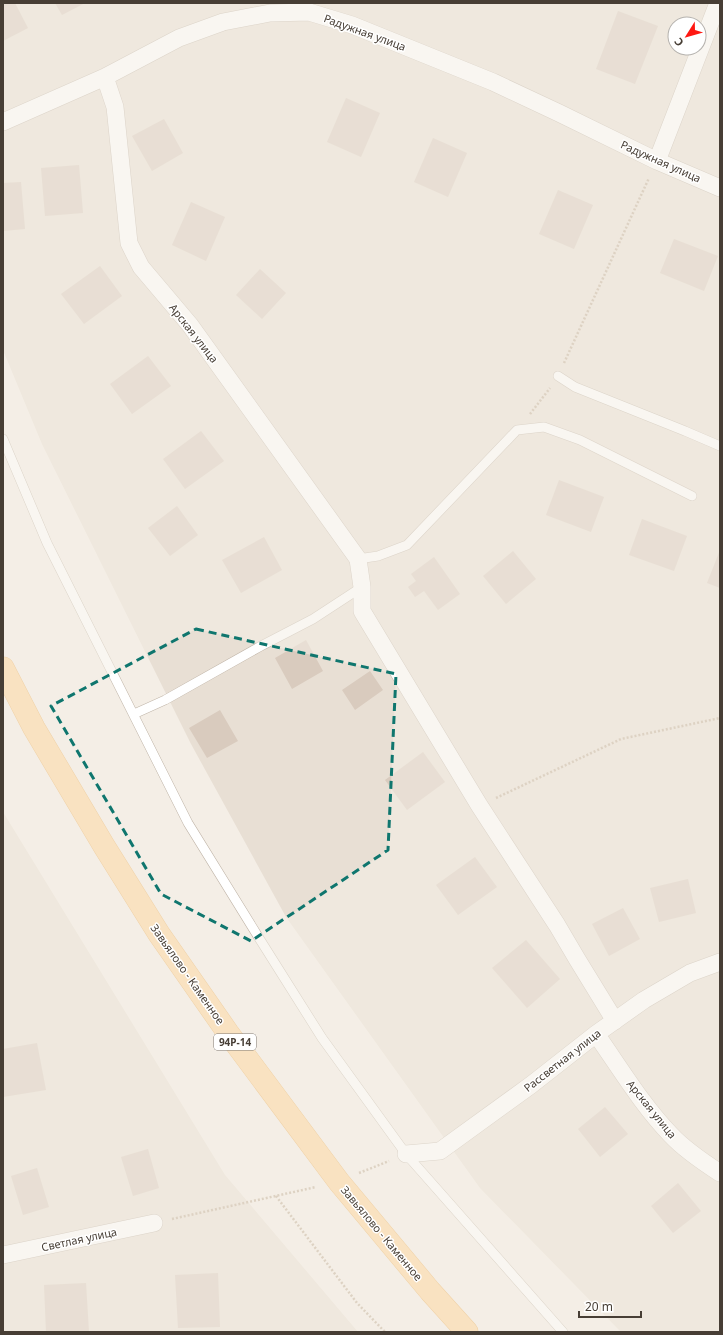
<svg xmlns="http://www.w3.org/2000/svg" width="723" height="1335" viewBox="0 0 723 1335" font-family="'Noto Sans',sans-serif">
  <rect width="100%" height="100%" fill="#f4eee6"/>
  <path fill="#e8dfd4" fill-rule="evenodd" d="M 3,3 L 720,3 L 720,1332 L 621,1332 L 480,1188 L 286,917 L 191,744 L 42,444 L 3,350 ZM 675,24 L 699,24 L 699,48 L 675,48 Z
    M 3,812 L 225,1175 L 358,1332 L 3,1332 Z"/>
  <path fill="#d9cbbe" d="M 3,3 L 15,3 L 28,28 L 3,41 Z
    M 55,3 L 85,3 L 62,15 Z
    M 618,11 L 658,26 L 635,84 L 596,69 Z
    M 346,98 L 380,113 L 361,157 L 327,142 Z
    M 164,119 L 183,153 L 152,171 L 132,136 Z
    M 433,138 L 467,153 L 448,197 L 414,182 Z
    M 79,165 L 83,213 L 45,216 L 41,168 Z
    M 21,182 L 25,229 L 3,231 L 3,183 Z
    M 558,190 L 593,205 L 574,249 L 539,234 Z
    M 191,202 L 225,217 L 206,261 L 172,245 Z
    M 674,239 L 718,256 L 704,291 L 660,273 Z
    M 100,266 L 122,296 L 84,324 L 61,294 Z
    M 260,269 L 286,293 L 262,319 L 236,295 Z
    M 148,356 L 171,386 L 132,414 L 110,384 Z
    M 201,431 L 224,461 L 185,489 L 163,459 Z
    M 559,480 L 604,497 L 591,532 L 546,515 Z
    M 177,506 L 198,535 L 170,556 L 148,528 Z
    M 642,519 L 687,536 L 674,571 L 629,555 Z
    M 264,537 L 282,570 L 241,593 L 222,560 Z
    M 720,550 L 720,588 L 707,583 Z
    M 513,551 L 536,579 L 506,604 L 483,576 Z
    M 434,557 L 460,594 L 438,610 L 424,591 L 415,597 L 408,587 L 416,581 L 411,574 Z
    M 306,640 L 323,671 L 292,689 L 275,658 Z
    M 370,671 L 383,690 L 355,710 L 342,690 Z
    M 220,710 L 238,741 L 207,758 L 189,728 Z
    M 423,752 L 445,782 L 407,810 L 385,780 Z
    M 475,857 L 497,887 L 458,915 L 436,885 Z
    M 688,879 L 696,913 L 659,922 L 650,888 Z
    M 623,908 L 640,939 L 609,956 L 592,924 Z
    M 526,940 L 560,979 L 527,1008 L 492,968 Z
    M 37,1043 L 46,1090 L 3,1097 L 3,1049 Z
    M 605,1107 L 628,1134 L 600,1157 L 578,1129 Z
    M 148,1149 L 159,1188 L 133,1196 L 121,1157 Z
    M 37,1168 L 49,1207 L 23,1215 L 11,1176 Z
    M 678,1183 L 701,1211 L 673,1233 L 651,1206 Z
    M 218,1273 L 220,1327 L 178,1328 L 175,1275 Z
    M 86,1283 L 89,1332 L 46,1332 L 44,1285 Z"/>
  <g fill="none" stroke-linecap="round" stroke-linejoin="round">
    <g stroke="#c0b5a8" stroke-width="10">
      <path id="service" d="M 558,376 L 575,387 L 685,431 L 720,446
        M 3,439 L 47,543 L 188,823 L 259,938 L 322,1038 L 406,1154 L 563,1332
        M 358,559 L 378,556 L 407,545 L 517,430 L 544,427 L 580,440 L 692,496
        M 134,714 L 165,700 L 261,646 L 313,619 L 362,587"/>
    </g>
    <g stroke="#c0b5a8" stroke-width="18">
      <path id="minor" d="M 105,77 L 115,107 L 129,243 L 141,267 L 190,325 L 358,559 L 362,587 L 362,611 L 479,805 L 557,925 L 577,959 L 615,1021
        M 3,122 L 105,77 L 179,38 L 223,22 L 270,13 L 309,12 L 352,25 L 493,82 L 559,113 L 657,161 L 720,188
        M 657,161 L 718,3
        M 596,1034 C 620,1068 642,1105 671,1135 C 685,1150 703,1162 720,1173
        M 406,1154 L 440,1151 L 531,1085 L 596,1034 L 644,1000 L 690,973 L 720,962
        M 3,1255 L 154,1223"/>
    </g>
    <g stroke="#e9ae5f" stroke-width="23">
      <path id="primary" d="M 3,668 L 34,728 L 104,846 L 159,934 L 228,1033 L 339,1182 L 430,1291 L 467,1332"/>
    </g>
    <path stroke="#c2af99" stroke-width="2.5" stroke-dasharray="2 2" stroke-linecap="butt" d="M 564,363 L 649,178
      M 530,414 L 550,388
      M 496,798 L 621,739 L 720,718
      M 359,1173 L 389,1161
      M 276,1196 L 357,1303 L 385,1332
      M 172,1219 L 316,1187"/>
    <use href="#service" stroke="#fff" stroke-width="9"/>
    <use href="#minor" stroke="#fff" stroke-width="17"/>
    <use href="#primary" stroke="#ffd394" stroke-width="22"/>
  </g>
  <path d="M0 0H723V1335H0ZM 196,629 L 396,674 L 388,850 L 251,941 L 161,894 L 51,706 Z" fill="#f4eee6" fill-opacity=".55" fill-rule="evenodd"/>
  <path fill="none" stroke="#0f766e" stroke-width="3" stroke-dasharray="8 5" stroke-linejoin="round" d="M 196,629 L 396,674 L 388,850 L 251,941 L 161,894 L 51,706 Z"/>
  <g text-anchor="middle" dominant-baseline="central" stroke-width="3" stroke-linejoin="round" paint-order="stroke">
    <rect fill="#fff" stroke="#7e7872" stroke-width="1" x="214" y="1034" width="42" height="16" rx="3"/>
    <g font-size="10" font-weight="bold" fill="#473e35">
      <text x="235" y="1042">94Р-14</text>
    </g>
    <g font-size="11" fill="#473e35" stroke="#fff">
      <text transform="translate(365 32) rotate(20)">Радужная улица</text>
      <text transform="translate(661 161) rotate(24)">Радужная улица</text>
      <text transform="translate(194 333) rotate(52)">Арская улица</text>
      <text transform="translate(188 974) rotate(55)">Завьялово - Каменное</text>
      <text transform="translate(562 1060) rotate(-38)">Рассветная улица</text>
      <text transform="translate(652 1109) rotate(51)">Арская улица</text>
      <text transform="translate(382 1233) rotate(50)">Завьялово - Каменное</text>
      <text transform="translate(79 1239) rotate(-12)">Светлая улица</text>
    </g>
  </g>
  <rect width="723" height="1335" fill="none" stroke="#473e35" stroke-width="8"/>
  <g transform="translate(687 36) rotate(233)"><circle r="19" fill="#ffffff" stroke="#b5b2ae"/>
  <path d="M0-3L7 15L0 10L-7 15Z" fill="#ff1812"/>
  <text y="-6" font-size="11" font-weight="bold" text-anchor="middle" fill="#473e35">С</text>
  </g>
  <path d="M579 1311v6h62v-6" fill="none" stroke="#473e35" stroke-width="2"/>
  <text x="585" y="1311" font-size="12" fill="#473e35" stroke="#ffffff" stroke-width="3" paint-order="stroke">20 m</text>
</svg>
